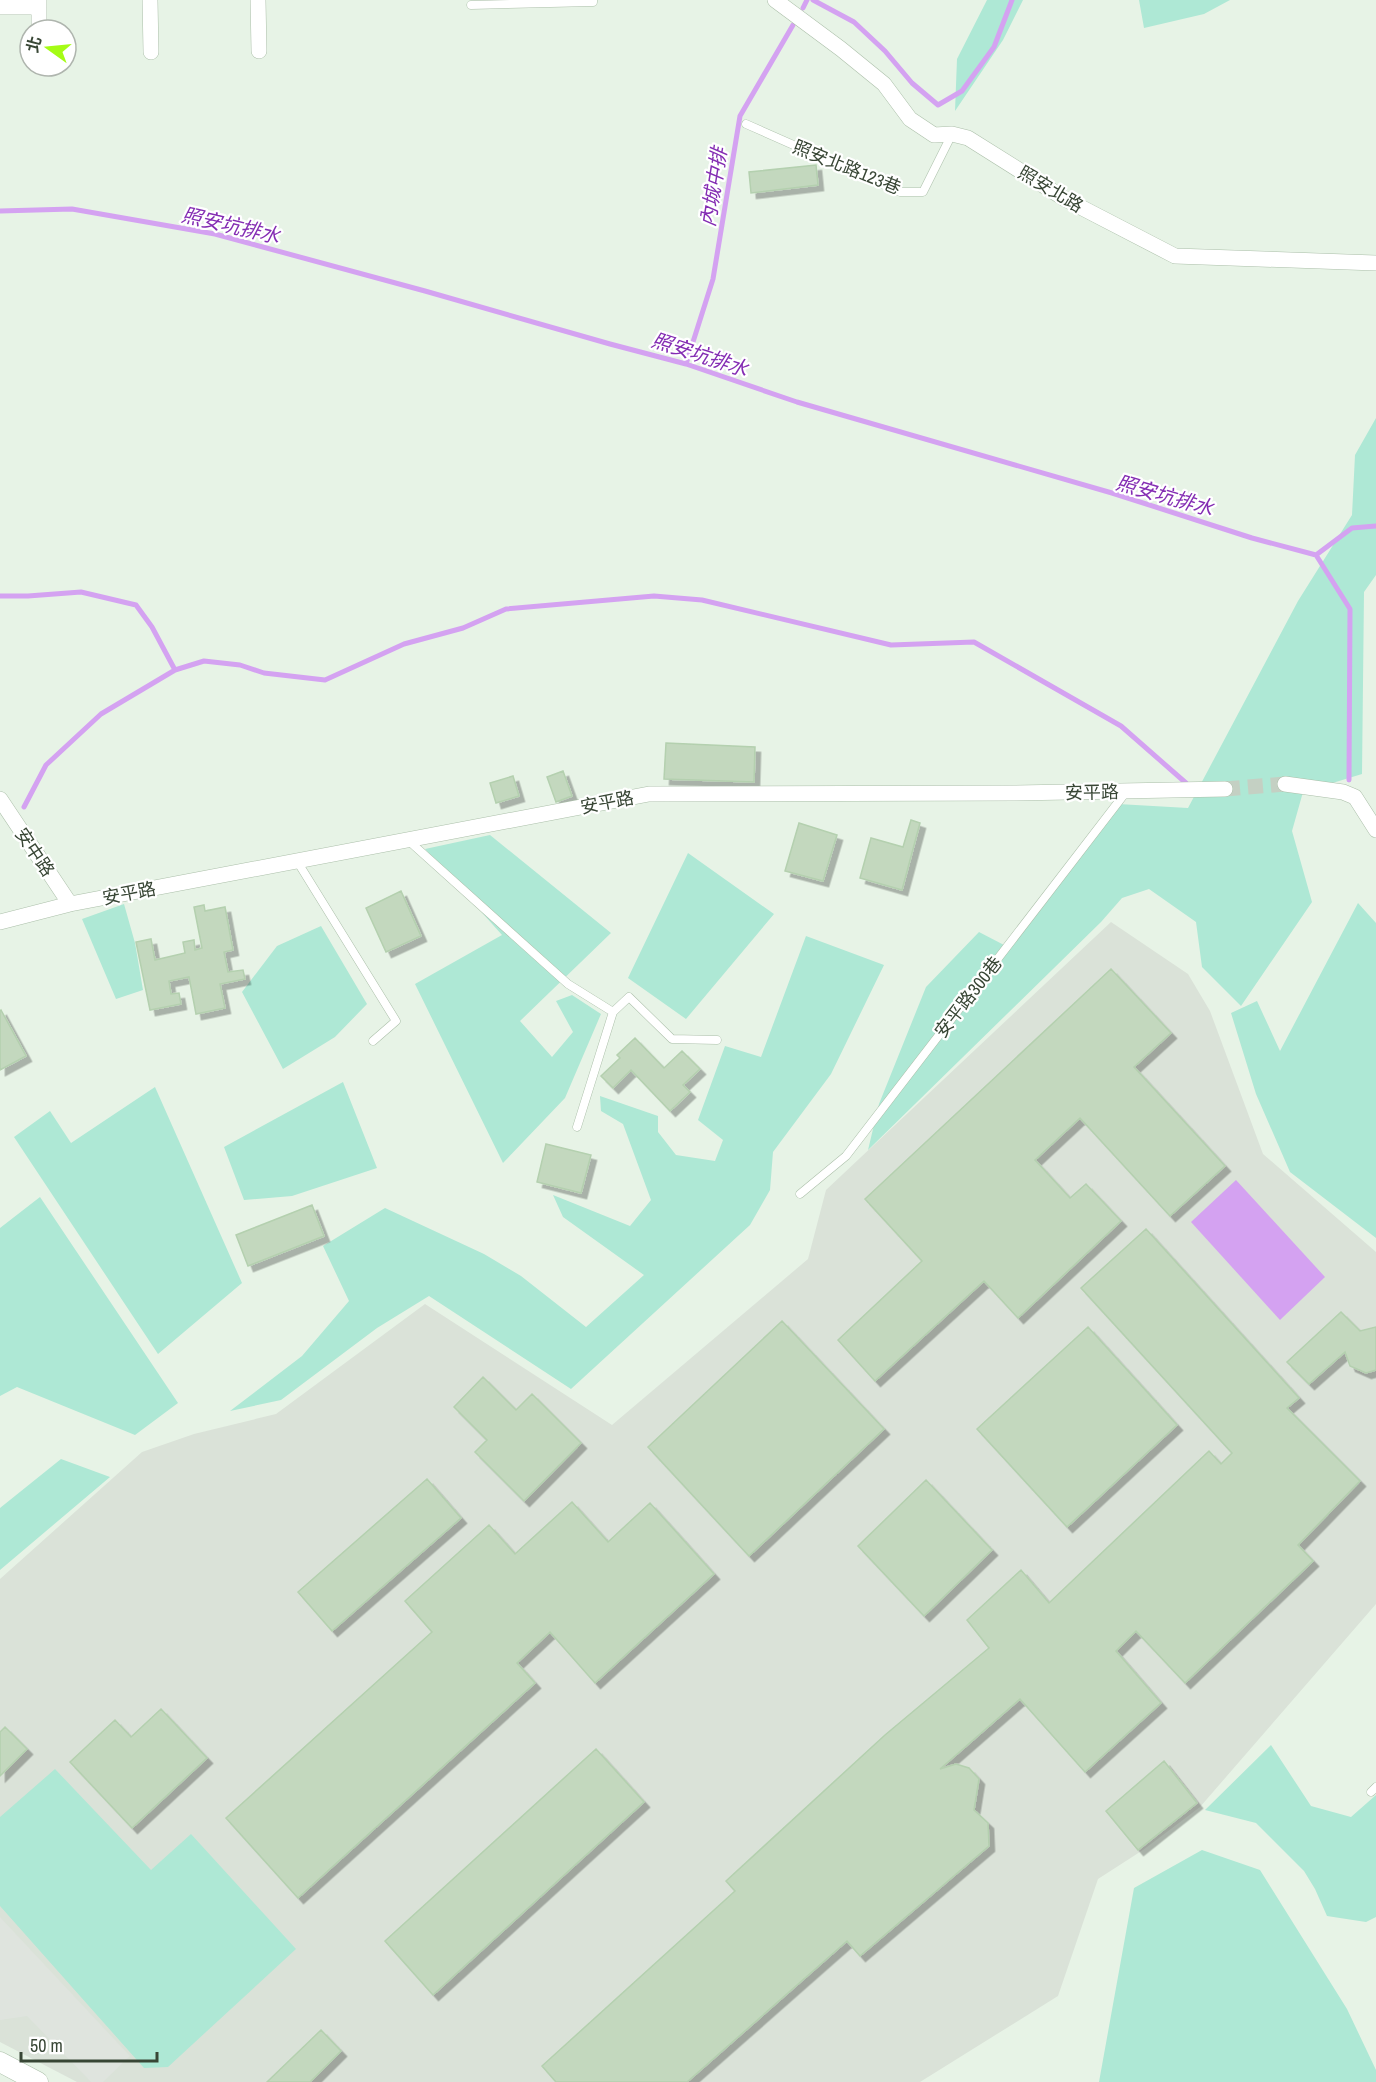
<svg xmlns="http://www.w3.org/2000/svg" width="1376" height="2082" viewBox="0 0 1376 2082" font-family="'Archivo Narrow','Noto Sans TC',sans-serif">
  <defs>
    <filter id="shadow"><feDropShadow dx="5.5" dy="5.5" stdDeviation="0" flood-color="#0004"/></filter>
  </defs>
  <rect width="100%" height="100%" fill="#e7f3e6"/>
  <path fill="#dae2d8" d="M 1111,922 L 1188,974 L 1210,1011 L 1263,1154 L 1376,1252 L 1376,1604 L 1200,1807 L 1143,1850 L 1098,1879 L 1058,1996 L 920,2082 L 77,2082 L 0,2042 L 0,1579 L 142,1452 L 194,1434 L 276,1414 L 425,1304 L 612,1425 L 808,1259 L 826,1190 Z"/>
  <path fill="#aee8d5" d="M 987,0 L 1023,0 L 1003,40 L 955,111 L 957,59 Z
    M 1139,0 L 1230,0 L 1204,14 L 1144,28 Z
    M 1376,418 L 1376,575 L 1364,592 L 1362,774 L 1303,792 L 1292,831 L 1312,902 L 1241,1006 L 1202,967 L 1196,922 L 1149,889 L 1122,898 L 1101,922 L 868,1150 L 879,1104 L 926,987 L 979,932 L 1004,945 L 1118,804 L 1188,808 L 1298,601 L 1352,515 L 1355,455 Z
    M 490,835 L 611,933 L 520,1021 L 552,1057 L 573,1032 L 556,1001 L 572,995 L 601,1014 L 565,1098 L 503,1163 L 415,984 L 502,935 L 425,849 Z
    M 688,853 L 774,914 L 686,1019 L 628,978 Z
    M 1358,903 L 1376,923 L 1376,1238 L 1290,1172 L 1256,1094 L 1231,1013 L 1257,1001 L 1280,1051 Z
    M 124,904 L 135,943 L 143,990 L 116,999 L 82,919 Z
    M 321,926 L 367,1004 L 335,1037 L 283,1069 L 242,992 L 277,946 Z
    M 806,936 L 884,965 L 831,1074 L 773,1152 L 770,1190 L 750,1225 L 571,1389 L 429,1296 L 377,1328 L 281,1400 L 230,1411 L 302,1356 L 349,1301 L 323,1246 L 385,1208 L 484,1254 L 521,1276 L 586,1327 L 644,1275 L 563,1217 L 553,1195 L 630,1226 L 651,1200 L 623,1124 L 601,1111 L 600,1096 L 658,1116 L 658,1132 L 676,1155 L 715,1161 L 723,1140 L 698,1120 L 725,1046 L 761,1057 Z
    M 343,1082 L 377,1168 L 292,1196 L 244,1200 L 224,1147 Z
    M 155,1087 L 242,1283 L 158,1354 L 14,1137 L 50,1111 L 71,1143 Z
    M 40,1197 L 178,1403 L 135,1435 L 17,1387 L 0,1396 L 0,1228 Z
    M 61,1459 L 110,1477 L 0,1570 L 0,1508 Z
    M 1271,1745 L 1311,1806 L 1351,1817 L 1376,1795 L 1376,1917 L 1366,1922 L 1327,1916 L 1315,1889 L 1304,1871 L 1256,1823 L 1205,1810 Z
    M 55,1769 L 151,1870 L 191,1834 L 296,1949 L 168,2067 L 144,2068 L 0,1906 L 0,1817 Z
    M 1202,1850 L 1260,1870 L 1347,2009 L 1376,2070 L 1376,2082 L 1099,2082 L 1134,1888 Z"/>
  <path fill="#dfe4de" d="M 0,1917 L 130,2056 L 103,2082 L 91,2082 L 27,2016 L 0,2020 Z"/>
  <path fill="#d4a2f1" d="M 1236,1180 L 1325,1277 L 1280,1320 L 1191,1222 Z"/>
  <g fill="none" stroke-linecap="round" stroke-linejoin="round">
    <path stroke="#d4a2f1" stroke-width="5" d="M 813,0 L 854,22 L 885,51 L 912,83 L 938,105 L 962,91 L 994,47 L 1012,0
      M 803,8 L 807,0
      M 0,211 L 72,209 L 215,234 L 425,291 L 610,344 L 686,364 L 797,402 L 1112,493 L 1252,538 L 1316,555 L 1352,528 L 1376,526
      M 686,364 L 713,279 L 740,116 L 793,25
      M 1316,555 L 1350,609 L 1349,780
      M 0,596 L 28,596 L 81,592 L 136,605 L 152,627 L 175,670
      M 24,807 L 46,765 L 101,714 L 175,670 L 204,661 L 240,665 L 264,673 L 325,680 L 404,644 L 463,628 L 506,609 L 654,596 L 702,600 L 891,645 L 974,642 L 1121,726 L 1186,783"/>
  </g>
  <path fill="#c3d8be" stroke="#b4d0af" stroke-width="1.5" filter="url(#shadow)" d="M 816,165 L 818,185 L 751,193 L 749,172 Z
    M 666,743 L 755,747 L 754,782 L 664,779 Z
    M 563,771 L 572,796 L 556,802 L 547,777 Z
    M 513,776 L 519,796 L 496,803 L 490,783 Z
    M 911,820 L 920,823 L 902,890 L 860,878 L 871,838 L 903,847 Z
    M 799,823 L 837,835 L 823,881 L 785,871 Z
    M 401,891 L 421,936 L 386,952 L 366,908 Z
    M 204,905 L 205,911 L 225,907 L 233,950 L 224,952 L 228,972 L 243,970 L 245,979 L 220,984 L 225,1008 L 196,1014 L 189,977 L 169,981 L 171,994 L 179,993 L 181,1004 L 150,1010 L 136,942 L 151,939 L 155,960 L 185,953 L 183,942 L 194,940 L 195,950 L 202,948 L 194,907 Z
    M 1111,969 L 1171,1033 L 1134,1067 L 1225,1166 L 1170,1216 L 1080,1118 L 1035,1160 L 1070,1198 L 1086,1184 L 1121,1221 L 1018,1318 L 984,1281 L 875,1381 L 838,1340 L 922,1261 L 865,1199 Z
    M 1,1010 L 26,1056 L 0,1070 L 0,1011 Z
    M 635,1038 L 664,1068 L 682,1051 L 700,1069 L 683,1085 L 690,1092 L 670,1111 L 631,1070 L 613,1088 L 601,1076 L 620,1058 L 617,1055 Z
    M 546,1144 L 591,1155 L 581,1193 L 537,1182 Z
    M 312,1205 L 324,1236 L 248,1266 L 236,1235 Z
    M 1146,1229 L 1299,1398 L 1287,1408 L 1360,1481 L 1298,1545 L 1313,1561 L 1185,1683 L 1136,1631 L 1116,1651 L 1161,1703 L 1085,1772 L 1020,1699 L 940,1769 L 956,1764 L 969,1768 L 979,1779 L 974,1810 L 988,1823 L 989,1846 L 860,1956 L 847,1941 L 687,2082 L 556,2082 L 542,2066 L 735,1891 L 726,1881 L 885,1735 L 989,1648 L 967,1620 L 1021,1570 L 1049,1603 L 1209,1451 L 1221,1464 L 1232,1453 L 1081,1288 Z
    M 1341,1312 L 1360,1331 L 1376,1327 L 1376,1370 L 1366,1373 L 1350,1366 L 1345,1352 L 1309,1384 L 1287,1362 Z
    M 782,1321 L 884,1429 L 749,1556 L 648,1447 Z
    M 1088,1327 L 1177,1425 L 1067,1527 L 977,1429 Z
    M 483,1377 L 516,1410 L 532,1394 L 581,1443 L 524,1501 L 475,1452 L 487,1440 L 454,1407 Z
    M 427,1479 L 461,1518 L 332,1631 L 298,1592 Z
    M 926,1480 L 992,1550 L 924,1616 L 858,1546 Z
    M 572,1502 L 608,1542 L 650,1503 L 714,1574 L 595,1683 L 550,1632 L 517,1663 L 535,1683 L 298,1898 L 226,1818 L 432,1632 L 405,1601 L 489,1525 L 515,1554 Z
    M 161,1709 L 207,1758 L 132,1828 L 70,1762 L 115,1720 L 131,1737 Z
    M 5,1727 L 27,1749 L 0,1776 L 0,1732 Z
    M 596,1749 L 644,1802 L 433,1995 L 385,1941 Z
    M 1164,1761 L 1197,1803 L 1138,1850 L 1106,1811 Z
    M 321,2030 L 341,2051 L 310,2082 L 267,2082 Z"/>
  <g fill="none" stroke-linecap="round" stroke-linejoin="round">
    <path stroke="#c4d0c3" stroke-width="15" stroke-dasharray="15 8" stroke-linecap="butt" d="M 1225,789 L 1285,784"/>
    <g stroke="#abbfa9" stroke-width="9">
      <path id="service" d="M 471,5 L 593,2 L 593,0
        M 746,124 L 900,192 L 923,192 L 952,134
        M 409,841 L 568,984 L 613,1012 L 577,1127
        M 297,861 L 396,1021 L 373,1041
        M 613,1012 L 629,997 L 672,1039 L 717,1040
        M 800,1194 L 846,1156 L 1126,792
        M 1371,1792 L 1376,1787"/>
    </g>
    <g stroke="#abbfa9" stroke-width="16">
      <path id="minor" d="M 39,0 L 39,30
        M 150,0 L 151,52
        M 258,0 L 259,51
        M 775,0 L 841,49 L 884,84 L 910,119 L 934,135 L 952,134 L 968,138 L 1065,199 L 1175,256 L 1376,263
        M 0,7 L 39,7
        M 1285,784 L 1343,792 L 1355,797 L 1376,830
        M 0,799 L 70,904
        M 0,922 L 70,904 L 649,794 L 1016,793 L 1225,789"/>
    </g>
    <g stroke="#abbfa9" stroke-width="21">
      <path id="tertiary" d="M 0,2062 L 38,2082"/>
    </g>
    <use href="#service" stroke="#fff" stroke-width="8"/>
    <use href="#minor" stroke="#fff" stroke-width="15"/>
    <use href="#tertiary" stroke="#fff" stroke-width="20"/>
  </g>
  <g text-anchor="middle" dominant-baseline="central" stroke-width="4.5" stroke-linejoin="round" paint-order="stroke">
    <g font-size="18" fill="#384635" stroke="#fff">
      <text transform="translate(847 167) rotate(22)">照安北路123巷</text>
      <text transform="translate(1051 189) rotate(31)">照安北路</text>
      <text transform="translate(1092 792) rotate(-1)">安平路</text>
      <text transform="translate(607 802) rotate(-11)">安平路</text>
      <text transform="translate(35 852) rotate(56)">安中路</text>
      <text transform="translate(129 893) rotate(-11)">安平路</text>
      <text transform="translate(968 997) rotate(-52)">安平路300巷</text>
    </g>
    <g font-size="20" font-style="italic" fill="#842db3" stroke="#fff">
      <text transform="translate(713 187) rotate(-81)">內城中排</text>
      <text transform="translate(231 225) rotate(13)">照安坑排水</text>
      <text transform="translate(700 354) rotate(18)">照安坑排水</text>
      <text transform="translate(1165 495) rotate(16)">照安坑排水</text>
    </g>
  </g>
  <g transform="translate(48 48) rotate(285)"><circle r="28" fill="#ffffff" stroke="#afb5ae" stroke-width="1.5"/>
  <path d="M0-4.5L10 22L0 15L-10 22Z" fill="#a5fc15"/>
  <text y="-9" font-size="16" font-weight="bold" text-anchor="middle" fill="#384635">北</text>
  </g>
  <path d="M21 2052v9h136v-9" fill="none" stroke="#384635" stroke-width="3"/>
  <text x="30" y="2052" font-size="18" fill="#384635" stroke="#ffffff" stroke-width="4.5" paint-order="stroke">50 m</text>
</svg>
